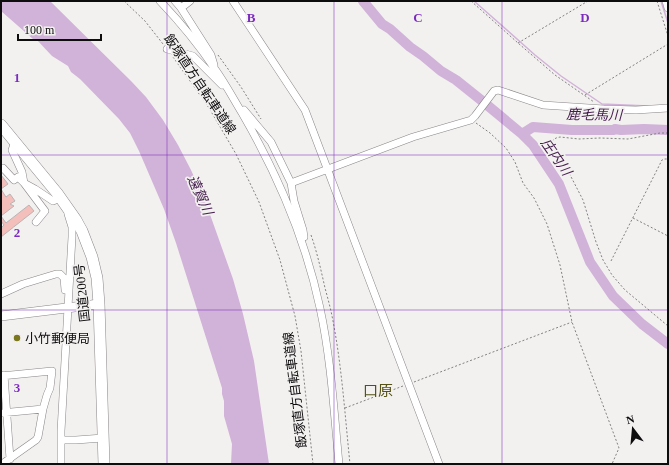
<svg xmlns="http://www.w3.org/2000/svg" width="669" height="465" viewBox="0 0 669 465" font-family="'Times New Roman','Noto Sans JP',serif">
  <rect width="100%" height="100%" fill="#f3f0f0"/>
  <path fill="#d1b2d8" d="M 1,1 L 50,1 L 131,81 L 146,97 L 163,120 L 178,145 L 191,170 L 207,206 L 233,279 L 243,314 L 254,361 L 269,464 L 231,464 L 232,444 L 224,416 L 224,401 L 222,394 L 222,388 L 176,243 L 164,209 L 139,151 L 130,133 L 119,119 L 80,79 L 71,72 L 68,66 L 52,56 L 37,40 L 33,39 L 1,11 Z"/>
  <g fill="none" stroke-linecap="round" stroke-linejoin="round">
    <path stroke="#d1b2d8" stroke-width="1.5" d="M 474,1 L 535,55 L 561,76 L 602,104 L 648,106
      M 661,1 L 668,23"/>
    <path stroke="#d1b2d8" stroke-width="10" d="M 363,1 L 382,24 L 390,29 L 410,47 L 423,56 L 441,71 L 456,80 L 481,100 L 522,134 L 533,145 L 559,184 L 590,262 L 613,296 L 642,324 L 668,344
      M 522,134 L 533,127 L 572,130 L 614,130 L 615,129 L 621,130 L 644,129 L 668,130"/>
  </g>
  <path fill="#f4bebb" stroke="#b9b5b5" d="M 1,175 L 8,184 L 1,189 L 4,194 L 6,197 L 10,194 L 15,201 L 10,204 L 14,206 L 1,216 Z
    M 29,205 L 34,211 L 1,237 L 1,228 L 4,225 L 1,221 L 1,216 L 6,223 Z"/>
  <g fill="none" stroke-linecap="round" stroke-linejoin="round">
    <g stroke="#898687" stroke-width="8">
      <path id="minor" d="M 160,1 C 180,22 199,45 215,69 C 225,83 233,98 242,113 C 278,175 305,237 320,308 C 331,359 334,412 339,464
        M 175,1 L 181,8 L 211,55 L 214,65
        M 233,1 L 305,110 L 439,464
        M 666,1 L 668,8
        M 181,8 L 190,1
        M 167,49 L 193,56 L 222,85
        M 244,110 L 271,142 L 291,183 L 294,201 L 303,230 L 304,237
        M 15,142 L 12,150 L 22,172 L 24,183 L 35,189 L 53,201 L 60,198
        M 1,169 L 3,168 L 14,180 L 18,177 L 24,183 L 45,211 L 36,222
        M 291,183 L 413,137 L 471,120 L 475,116 L 494,91 L 498,90 L 543,105 L 604,109 L 636,110 L 668,108
        M 1,294 L 23,284 L 56,274 L 60,274 L 64,278 L 65,290
        M 4,375 L 10,459
        M 1,376 L 52,371 L 50,388 L 47,395 L 43,409 L 38,437 L 36,440 L 2,464
        M 1,413 L 43,409
        M 61,440 L 76,440 L 103,438
        M 61,464 L 61,431 L 72,237 L 72,227 L 68,214"/>
    </g>
    <g stroke="#898687" stroke-width="10">
      <path id="major" d="M 1,316 L 99,304"/>
    </g>
    <g stroke="#898687" stroke-width="12">
      <path id="highway" d="M 1,125 L 57,193 L 76,220 L 82,231 L 92,257 L 97,278 L 99,304 L 104,464"/>
    </g>
    <path stroke="#828080" stroke-width="1" stroke-dasharray="2 2" stroke-linecap="butt" d="M 124,1 L 145,21 L 163,44
      M 471,1 L 518,43 L 555,75 L 594,102
      M 657,1 L 668,36
      M 518,43 L 588,1
      M 218,55 L 241,87 L 261,119
      M 173,57 L 209,108 L 236,154 L 259,202 L 280,260 L 295,316 L 301,351 L 313,464
      M 585,95 L 668,44
      M 476,123 L 490,133 L 506,148 L 515,162 L 523,183 L 534,198 L 547,224 L 560,265 L 572,322 L 619,448 L 612,464
      M 668,133 L 660,133 L 628,139 L 600,138 L 579,139 L 560,137 L 556,138 L 552,141 L 551,145 L 553,150 L 567,169 L 583,200 L 596,242 L 603,260 L 612,275 L 625,290 L 668,326
      M 633,218 L 668,236
      M 311,235 C 317,252 321,270 325,288 C 328,299 331,310 333,321 C 342,368 345,416 350,464
      M 611,261 L 662,160 L 664,159 L 668,159
      M 414,382 L 572,322
      M 345,408 L 403,386"/>
    <use href="#minor" stroke="#fff" stroke-width="7"/>
    <use href="#major" stroke="#fff" stroke-width="9"/>
    <use href="#highway" stroke="#fff" stroke-width="11"/>
  </g>
  <path fill="none" stroke="#7b2cbf" stroke-width="1" stroke-opacity="0.55" d="M 167,1 L 167,464M 334,1 L 334,464M 502,1 L 502,464M 1,155 L 668,155M 1,310 L 668,310"/>
  <circle fill="#7a771c" stroke="#f3f0f0" stroke-width="1.5" cx="17" cy="338" r="4"/>
  <g text-anchor="middle" dominant-baseline="central" stroke-width="3.5" stroke-linejoin="round" paint-order="stroke">
    <g font-size="13" fill="#0e0d0d" stroke="#f3f0f0">
      <text transform="translate(200 84) rotate(56)">飯塚直方自転車道線</text>
      <text transform="translate(82 293) rotate(-96)">国道200号</text>
      <text transform="translate(295 390) rotate(-97)">飯塚直方自転車道線</text>
    </g>
    <g font-size="13" fill="#0e0d0d" stroke="#f3f0f0" text-anchor="start">
      <text x="25" y="338">小竹郵便局</text>
    </g>
    <g font-size="14" font-style="italic" fill="#431d4c" stroke="#f3f0f0">
      <text transform="translate(594 115) rotate(1)">鹿毛馬川</text>
      <text transform="translate(556 157) rotate(55)">庄内川</text>
      <text transform="translate(200 195) rotate(66)">遠賀川</text>
    </g>
    <g font-size="15" fill="#545216" stroke="#f3f0f0">
      <text x="378" y="391">口原</text>
    </g>
  </g>
  <g font-size="13" text-anchor="middle" font-weight="bold" fill="#7b2cbf" stroke="#f3f0f0" stroke-width="3.5" stroke-linejoin="round" paint-order="stroke">
    <text x="251" y="22">B</text>
    <text x="418" y="22">C</text>
    <text x="585" y="22">D</text>
    <text x="17" y="82">1</text>
    <text x="17" y="237">2</text>
    <text x="17" y="392">3</text>
  </g>
  <rect width="669" height="465" fill="none" stroke="#0e0d0d" stroke-width="4"/>
  <g transform="translate(633 429) rotate(344)" stroke="#f3f0f0" stroke-width="3" paint-order="stroke">
  <path d="M0-3L7 15L0 10L-7 15Z" fill="#0e0d0d"/>
  <text y="-6" font-size="11" font-weight="bold" text-anchor="middle" fill="#0e0d0d">N</text>
  </g>
  <path d="M18 34v6h83v-6" fill="none" stroke="#0e0d0d" stroke-width="2"/>
  <text x="24" y="34" font-size="12" fill="#0e0d0d" stroke="#f3f0f0" stroke-width="3" paint-order="stroke">100 m</text>
</svg>
